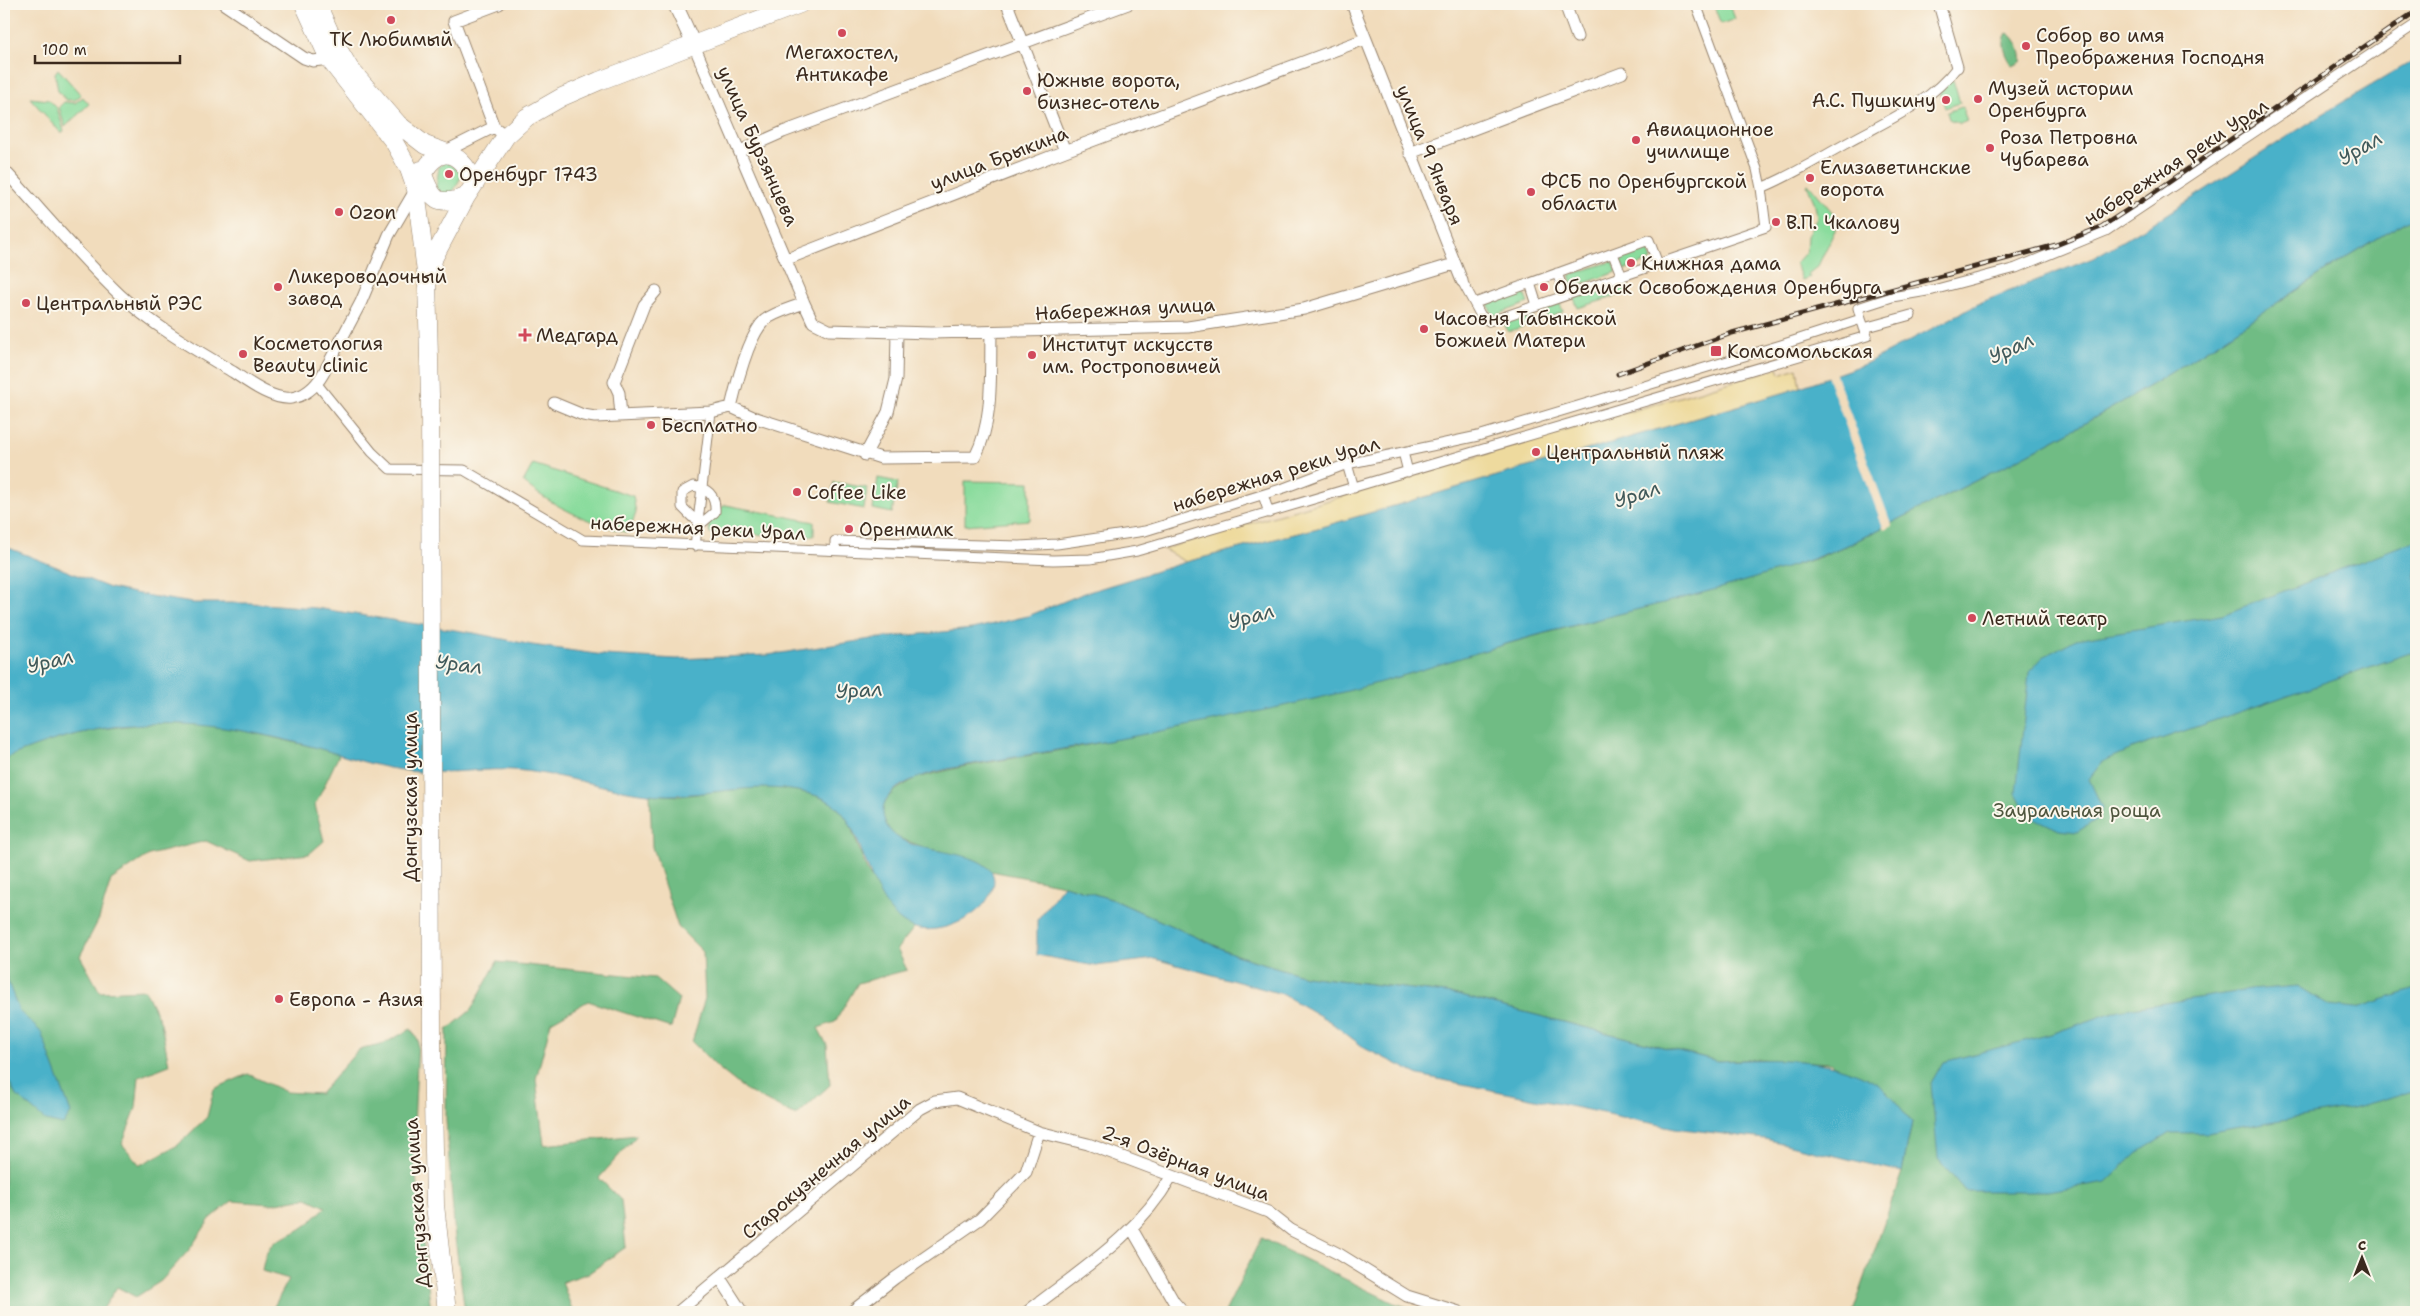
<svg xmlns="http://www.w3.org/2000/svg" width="2420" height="1316" viewBox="0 0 2420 1316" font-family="'Shantell Sans',sans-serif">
  <rect width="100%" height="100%" fill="#fbf7ec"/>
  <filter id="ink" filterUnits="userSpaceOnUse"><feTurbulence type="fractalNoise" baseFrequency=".02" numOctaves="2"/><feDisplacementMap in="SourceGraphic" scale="10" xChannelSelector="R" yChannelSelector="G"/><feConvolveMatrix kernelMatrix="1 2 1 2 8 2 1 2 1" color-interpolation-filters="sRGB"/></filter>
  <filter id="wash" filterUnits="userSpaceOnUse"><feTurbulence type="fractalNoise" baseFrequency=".0096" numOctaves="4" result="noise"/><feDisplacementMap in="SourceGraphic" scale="20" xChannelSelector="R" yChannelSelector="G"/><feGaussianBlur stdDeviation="1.12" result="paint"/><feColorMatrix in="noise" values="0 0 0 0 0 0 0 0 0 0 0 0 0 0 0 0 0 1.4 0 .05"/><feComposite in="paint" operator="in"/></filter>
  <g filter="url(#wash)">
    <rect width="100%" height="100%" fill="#f1dcbc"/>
    <path fill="#8adc9d" stroke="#62835e" d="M 1713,4 L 1730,4 L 1735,19 L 1721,24 Z
      M 58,69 L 81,95 L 75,100 L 66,100 L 58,91 L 55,73 Z
      M 1953,80 L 1960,103 L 1945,108 L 1940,92 L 1943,83 Z
      M 83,97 L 89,104 L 65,127 L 59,107 L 64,102 L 75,103 Z
      M 30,98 L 49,100 L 57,108 L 64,131 L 61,133 Z
      M 1962,107 L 1967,121 L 1960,124 L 1949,119 L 1947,112 Z
      M 446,161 L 463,173 L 452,194 L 445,196 L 436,188 L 439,167 Z
      M 1809,184 L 1833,213 L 1837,226 L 1818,266 L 1808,274 L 1810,277 L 1802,280 L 1796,263 L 1806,252 L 1807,236 L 1817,218 L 1815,204 L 1807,185 Z
      M 1648,249 L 1652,260 L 1624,270 L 1620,259 Z
      M 1613,261 L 1617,272 L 1573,287 L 1569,275 Z
      M 1623,280 L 1629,286 L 1629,292 L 1578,308 L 1573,296 Z
      M 1523,291 L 1528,303 L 1493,316 L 1488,304 Z
      M 1559,301 L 1563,312 L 1547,318 L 1543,306 Z
      M 1530,310 L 1535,322 L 1508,332 L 1503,321 Z
      M 533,464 L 633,496 L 636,513 L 628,533 C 590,523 553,507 523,482 Z
      M 878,478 L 898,482 L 892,513 L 873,509 Z
      M 965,481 L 1030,482 L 1030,520 L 965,525 Z
      M 834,482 L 867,488 L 864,509 L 830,502 Z
      M 726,505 L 814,522 L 814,536 L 710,533 L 708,522 L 720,508 Z"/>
    <path fill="#6fbc84" stroke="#557351" d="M 2007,33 C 2016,36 2023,53 2021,62 L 2013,66 C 2006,56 2000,44 2007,33 Z
      M 2416,216 L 2416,1312 L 1853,1312 L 1902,1172 L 1912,1122 L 1830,1063 L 1759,1059 L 1718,1061 L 1453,994 L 1305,976 L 1236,955 L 1114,900 L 1064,885 L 991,871 L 980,863 L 924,847 L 895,837 L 886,826 L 882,813 L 885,801 L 894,791 L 916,778 L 961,767 L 1073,748 L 1330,695 L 1531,637 L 1740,582 L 1817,558 L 1850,544 C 1952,492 2056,443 2154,383 C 2243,329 2325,266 2416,216 Z
      M 161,722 L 220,725 L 340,753 L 315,805 L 324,841 L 309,854 L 250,861 L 206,841 L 149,855 L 111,880 L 99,919 L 80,956 L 100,992 L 145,990 L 161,1023 L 169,1065 L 139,1077 L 136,1108 L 122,1144 L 140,1165 L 178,1145 L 207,1117 L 214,1089 L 248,1074 L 286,1092 L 320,1094 L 358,1050 L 381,1045 L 411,1029 L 418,1040 L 413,1148 L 431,1312 L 271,1312 L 289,1279 L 262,1271 C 268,1233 280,1244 305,1226 C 313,1220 319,1213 326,1207 L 307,1198 L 270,1204 L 232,1201 L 210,1219 L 189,1250 L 161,1281 L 136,1297 L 117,1287 L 103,1309 L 104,1312 L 4,1312 L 4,759 L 35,745 L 92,730 Z
      M 752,787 L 783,788 L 810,793 L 832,802 L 848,819 L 868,873 L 898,918 L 914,928 L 897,949 L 907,970 L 858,983 L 835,1022 L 818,1028 L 827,1045 L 830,1085 L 796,1116 L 747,1091 L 718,1068 L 692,1042 L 705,998 L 703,952 L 678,927 L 652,847 L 650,794 L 680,796 Z
      M 497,962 L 655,978 L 679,999 L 671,1028 L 588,1001 L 551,1022 L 536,1079 L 544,1145 L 637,1135 L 599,1178 L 621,1200 L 626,1247 L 589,1273 L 562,1282 L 573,1312 L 465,1312 L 455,1238 L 446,1120 L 447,1030 L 471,1010 Z
      M 1261,1238 L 1394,1303 L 1423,1312 L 1225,1312 Z"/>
    <path fill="#eeda9e" stroke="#94825e" d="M 1778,368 L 1780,374 L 1797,368 L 1800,388 L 1318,528 L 1186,562 L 1163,549 Z"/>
    <path fill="#4ab1c9" stroke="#426e74" d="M 2416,59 L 2416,216 C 2325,266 2243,329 2154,383 C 2056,443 1952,492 1850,544 C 1749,587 1639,607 1534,636 C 1465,655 1397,680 1327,696 C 1221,721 1112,741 1004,759 C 975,764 905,772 888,797 C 883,804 882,810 884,818 C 893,859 972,844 991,871 C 998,882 991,894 985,903 C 975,916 953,927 936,929 C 875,938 869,848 844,815 C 834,802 821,796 806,793 C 752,779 701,800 648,794 C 606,789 567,776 525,771 C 484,766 442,777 401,770 C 367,765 335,752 302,744 C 193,716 109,713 4,759 L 4,546 L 110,588 L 144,595 L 192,603 L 251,603 L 316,608 L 474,633 L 532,645 L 603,655 L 677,659 L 768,655 L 871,639 L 972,629 L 1028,616 L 1082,594 L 1186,562 L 1318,528 L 1786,392 L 1865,364 L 1982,302 L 2093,258 L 2163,217 L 2321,115 Z
      M 2416,540 L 2416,651 L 2132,749 L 2102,762 L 2089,779 L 2102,807 L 2099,818 L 2077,832 L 2059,830 L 2028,815 L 2016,793 L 2029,672 L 2043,657 L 2076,639 L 2222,615 Z
      M 1064,885 L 1114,900 L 1236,955 L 1305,976 L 1453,994 L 1718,1061 C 1770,1059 1829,1055 1876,1083 C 1889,1091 1902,1110 1912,1122 L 1902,1172 L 1765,1139 L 1675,1128 L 1419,1075 L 1366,1049 L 1329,1021 L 1282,994 L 1155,959 L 1095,966 L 1037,955 L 1037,920 Z
      M 4,971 L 19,1011 L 41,1032 L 71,1113 L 63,1125 L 46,1121 L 15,1094 L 4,1071 Z
      M 2298,986 L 2329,1005 L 2357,1008 L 2416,989 L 2416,1090 L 2352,1108 L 2206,1133 L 2170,1133 L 2137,1153 L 2107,1182 L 2048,1191 L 1965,1191 L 1938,1159 L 1931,1083 L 1943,1062 L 2051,1034 L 2119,1010 L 2249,990 Z"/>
    <path fill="#f1dcbc" d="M 1835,372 L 1892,526 L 1884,530 L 1827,375 Z"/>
  </g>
  <g filter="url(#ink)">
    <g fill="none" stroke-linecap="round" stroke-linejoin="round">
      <g stroke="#96836d" stroke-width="11">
        <path id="pedestrian" d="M 1696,4 L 1757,169 L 1761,188
          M 1613,254 L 1622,277
          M 1557,273 L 1565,295
          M 1462,281 L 1481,316 L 1489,321 L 1497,319 L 1766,227 L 1761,188 C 1791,176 1818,159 1847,143 C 1886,121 1929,104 1957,67
          M 1530,283 L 1537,305
          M 1475,303 L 1649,240 L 1658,264
          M 1861,319 L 1858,308 L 1892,297 L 1933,290 L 2016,268 L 2106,231 L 2416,24
          M 1864,328 L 1911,315
          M 317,384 L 372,452 L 390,469 L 464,470 L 583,540 L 1053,560 L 1090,559 L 1137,551 L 1867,336 L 1861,319 L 1781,345
          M 1403,452 L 1408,472
          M 1347,464 L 1354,488
          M 693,486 C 708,488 716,496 715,512 L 703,522 L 692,517 L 682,507 L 682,492 Z
          M 1263,495 L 1269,513
          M 695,546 L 711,412
          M 835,550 L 835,541 L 1019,546 L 1057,544 L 1145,531 L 1284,488 L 1347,464 L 1478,436 L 1781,345 L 1786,361"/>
      </g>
      <g stroke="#96836d" stroke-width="13">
        <path id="minor" d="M 224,4 L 304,58 L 313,61 L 329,59
          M 499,4 L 454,21 L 494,127 L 506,136
          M 1007,4 L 1065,151
          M 1352,4 L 1462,281
          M 1565,4 L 1577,37
          M 1939,4 L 1957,67
          M 693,43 L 804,303 L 813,322 L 829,330 L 931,333 L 1188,327 L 1304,309 L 1454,264
          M 740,151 L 783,132 L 1128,4
          M 1410,153 L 1622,73
          M 440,154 L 494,127
          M 4,170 C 42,211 79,256 120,295 C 152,325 196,350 233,372 C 248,382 272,400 291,398 C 306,396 316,386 323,374 L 361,302 L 389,235 L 416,189
          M 787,259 L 1065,151 L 1365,39
          M 554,403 L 583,415 L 595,417 L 711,412 L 731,407 L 753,417 L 881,458 L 975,457 C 994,421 990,372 991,332
          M 731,407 C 736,386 749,334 765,320 C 775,312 792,308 804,303
          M 621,416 L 619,393 L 614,382 L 644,305 L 656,291
          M 865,455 L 888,412 L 896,379 L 897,333
          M 1132,1229 L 1174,1302 L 1183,1312
          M 720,1278 L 742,1312
          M 678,1312 L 920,1109 L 935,1101 L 957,1098 L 1039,1132 L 1088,1144 L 1268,1212 L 1291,1230 L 1339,1254 L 1407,1296 L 1459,1312
          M 851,1312 L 895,1278 L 980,1219 L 1026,1172 L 1039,1132
          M 1027,1312 C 1079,1271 1138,1235 1171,1177"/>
      </g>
      <g stroke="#96836d" stroke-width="16">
        <path id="tertiary" d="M 675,4 L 693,43"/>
      </g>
      <g stroke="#96836d" stroke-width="19">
        <path id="primary" d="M 304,4 L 329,59 L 394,142 L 409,169 L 416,189 L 427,281 L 430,396
          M 317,4 L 334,42 L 350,69 L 398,124 L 425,145 L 453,155
          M 421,170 C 432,196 432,208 466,197
          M 419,181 C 437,142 459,149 475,183
          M 427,281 L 434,257 L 466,197 L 506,136 L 527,117 L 562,97 L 599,81 L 800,4
          M 432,1043 L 435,1205 L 447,1312"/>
      </g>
      <use href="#pedestrian" stroke="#fff" stroke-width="9"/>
      <use href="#minor" stroke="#fff" stroke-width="11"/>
      <use href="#tertiary" stroke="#fff" stroke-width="14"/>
      <use href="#primary" stroke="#fff" stroke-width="18"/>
      <g stroke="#3b2a1e" stroke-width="5">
        <path id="rail" d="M 1618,374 L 1732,333 L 2056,245 L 2101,227 L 2149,196 L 2416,11"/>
      </g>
      <use href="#rail" stroke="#fbf7ec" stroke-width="3" stroke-dasharray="9" stroke-linecap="butt"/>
      <g stroke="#96836d" stroke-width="19" stroke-linecap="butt">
        <path id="primary-bridge" d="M 430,396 L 432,1043"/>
      </g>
      <use href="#primary-bridge" stroke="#fff" stroke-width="18"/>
    </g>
  </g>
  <g fill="#d1495b" stroke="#fbf7ec" stroke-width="2">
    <circle cx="391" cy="20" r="5"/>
    <circle cx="842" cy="33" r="5"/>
    <circle cx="2026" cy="46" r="5"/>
    <circle cx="1027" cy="91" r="5"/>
    <circle cx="1978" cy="99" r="5"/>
    <circle cx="1946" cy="100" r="5"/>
    <circle cx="1636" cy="140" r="5"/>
    <circle cx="1990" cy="148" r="5"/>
    <circle cx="449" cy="174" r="5"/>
    <circle cx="1810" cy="178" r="5"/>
    <circle cx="1531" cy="192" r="5"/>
    <circle cx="339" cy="212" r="5"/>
    <circle cx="1776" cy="222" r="5"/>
    <circle cx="1631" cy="263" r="5"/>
    <circle cx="278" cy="287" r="5"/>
    <circle cx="1544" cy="287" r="5"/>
    <circle cx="26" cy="303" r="5"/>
    <circle cx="1424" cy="329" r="5"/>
    <path d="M522.5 327.5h5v5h5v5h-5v5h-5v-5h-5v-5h5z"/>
    <rect x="1710" y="345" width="12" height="12" rx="2.5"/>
    <circle cx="243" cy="354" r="5"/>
    <circle cx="1032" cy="355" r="5"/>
    <circle cx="651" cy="425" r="5"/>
    <circle cx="1536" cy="452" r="5"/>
    <circle cx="797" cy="492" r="5"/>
    <circle cx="849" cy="529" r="5"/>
    <circle cx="1972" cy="618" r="5"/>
    <circle cx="279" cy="999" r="5"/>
  </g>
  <g text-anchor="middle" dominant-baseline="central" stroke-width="4" stroke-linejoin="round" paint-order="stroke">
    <g font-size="19" fill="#3b2a1e" stroke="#fbf7ec" text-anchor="start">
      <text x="2036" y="35">Собор во имя<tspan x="2036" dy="22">Преображения Господня</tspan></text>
      <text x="391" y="39" text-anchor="middle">ТК Любимый</text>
      <text x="842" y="52" text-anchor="middle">Мегахостел,<tspan x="842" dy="22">Антикафе</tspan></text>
      <text x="1037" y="80">Южные ворота,<tspan x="1037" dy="22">бизнес-отель</tspan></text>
      <text x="1988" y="88">Музей истории<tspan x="1988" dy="22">Оренбурга</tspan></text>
      <text x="1936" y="100" text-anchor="end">А.С. Пушкину</text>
      <text x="1646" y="129">Авиационное<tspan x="1646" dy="22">училище</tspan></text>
      <text x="2000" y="137">Роза Петровна<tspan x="2000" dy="22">Чубарева</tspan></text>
      <text x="1820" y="167">Елизаветинские<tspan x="1820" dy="22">ворота</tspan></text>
      <text x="459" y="174">Оренбург 1743</text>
      <text x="1541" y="181">ФСБ по Оренбургской<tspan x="1541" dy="22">области</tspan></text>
      <text x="349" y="212">Ozon</text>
      <text x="1786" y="222">В.П. Чкалову</text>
      <text x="1641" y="263">Книжная дама</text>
      <text x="288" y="276">Ликероводочный<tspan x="288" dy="22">завод</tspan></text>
      <text x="1554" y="287">Обелиск Освобождения Оренбурга</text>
      <text x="36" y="303">Центральный РЭС</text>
      <text x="1434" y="318">Часовня Табынской<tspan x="1434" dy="22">Божией Матери</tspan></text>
      <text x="536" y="335">Медгард</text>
      <text x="253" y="343">Косметология<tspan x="253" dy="22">Beauty clinic</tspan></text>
      <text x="1042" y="344">Институт искусств<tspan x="1042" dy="22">им. Ростроповичей</tspan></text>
      <text x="1727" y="351">Комсомольская</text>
      <text x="661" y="425">Бесплатно</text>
      <text x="1546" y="452">Центральный пляж</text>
      <text x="807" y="492">Coffee Like</text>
      <text x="859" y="529">Оренмилк</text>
      <text x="1982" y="618">Летний театр</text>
      <text x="289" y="999">Европа - Азия</text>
    </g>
    <g font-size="19" fill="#3b2a1e" stroke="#fbf7ec">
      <text transform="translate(758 146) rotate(66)">улица Бурзянцева</text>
      <text transform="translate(1430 155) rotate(68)">улица 9 Января</text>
      <text transform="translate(999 158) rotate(-21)">улица Брыкина</text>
      <text transform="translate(2176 162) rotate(-33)">набережная реки Урал</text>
      <text transform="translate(1125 309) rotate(-3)">Набережная улица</text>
      <text transform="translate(1276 474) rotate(-17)">набережная реки Урал</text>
      <text transform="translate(698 528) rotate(3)">набережная реки Урал</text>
      <text transform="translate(410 797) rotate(-90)">Донгузская улица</text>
      <text transform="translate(1186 1163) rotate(21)">2-я Озёрная улица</text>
      <text transform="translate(826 1167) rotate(-40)">Старокузнечная улица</text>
      <text transform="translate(417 1203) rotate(-94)">Донгузская улица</text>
    </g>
    <g font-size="19" fill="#4f563e" stroke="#fbf7ec">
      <text x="2077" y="810">Зауральная роща</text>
    </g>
    <g font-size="20" font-style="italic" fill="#40595a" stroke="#fbf7ec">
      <text transform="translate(2360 148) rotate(-31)">Урал</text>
      <text transform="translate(2011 348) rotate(-25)">Урал</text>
      <text transform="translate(1637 494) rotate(-18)">Урал</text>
      <text transform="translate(1251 616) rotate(-15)">Урал</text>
      <text transform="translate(50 661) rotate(-14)">Урал</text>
      <text transform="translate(459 664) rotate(7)">Урал</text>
      <text transform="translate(859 690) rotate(-3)">Урал</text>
    </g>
  </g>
  <rect width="2420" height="1316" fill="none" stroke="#fbf7ec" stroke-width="20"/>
  <g transform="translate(2362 1258)" stroke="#fbf7ec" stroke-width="4" paint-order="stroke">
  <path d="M0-4L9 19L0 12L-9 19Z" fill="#3b2a1e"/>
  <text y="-8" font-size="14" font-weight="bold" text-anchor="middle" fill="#3b2a1e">С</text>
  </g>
  <path d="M35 55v8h145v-8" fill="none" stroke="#3b2a1e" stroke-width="2.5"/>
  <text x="42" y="55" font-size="15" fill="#3b2a1e" stroke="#fbf7ec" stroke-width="4" paint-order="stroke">100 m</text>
</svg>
